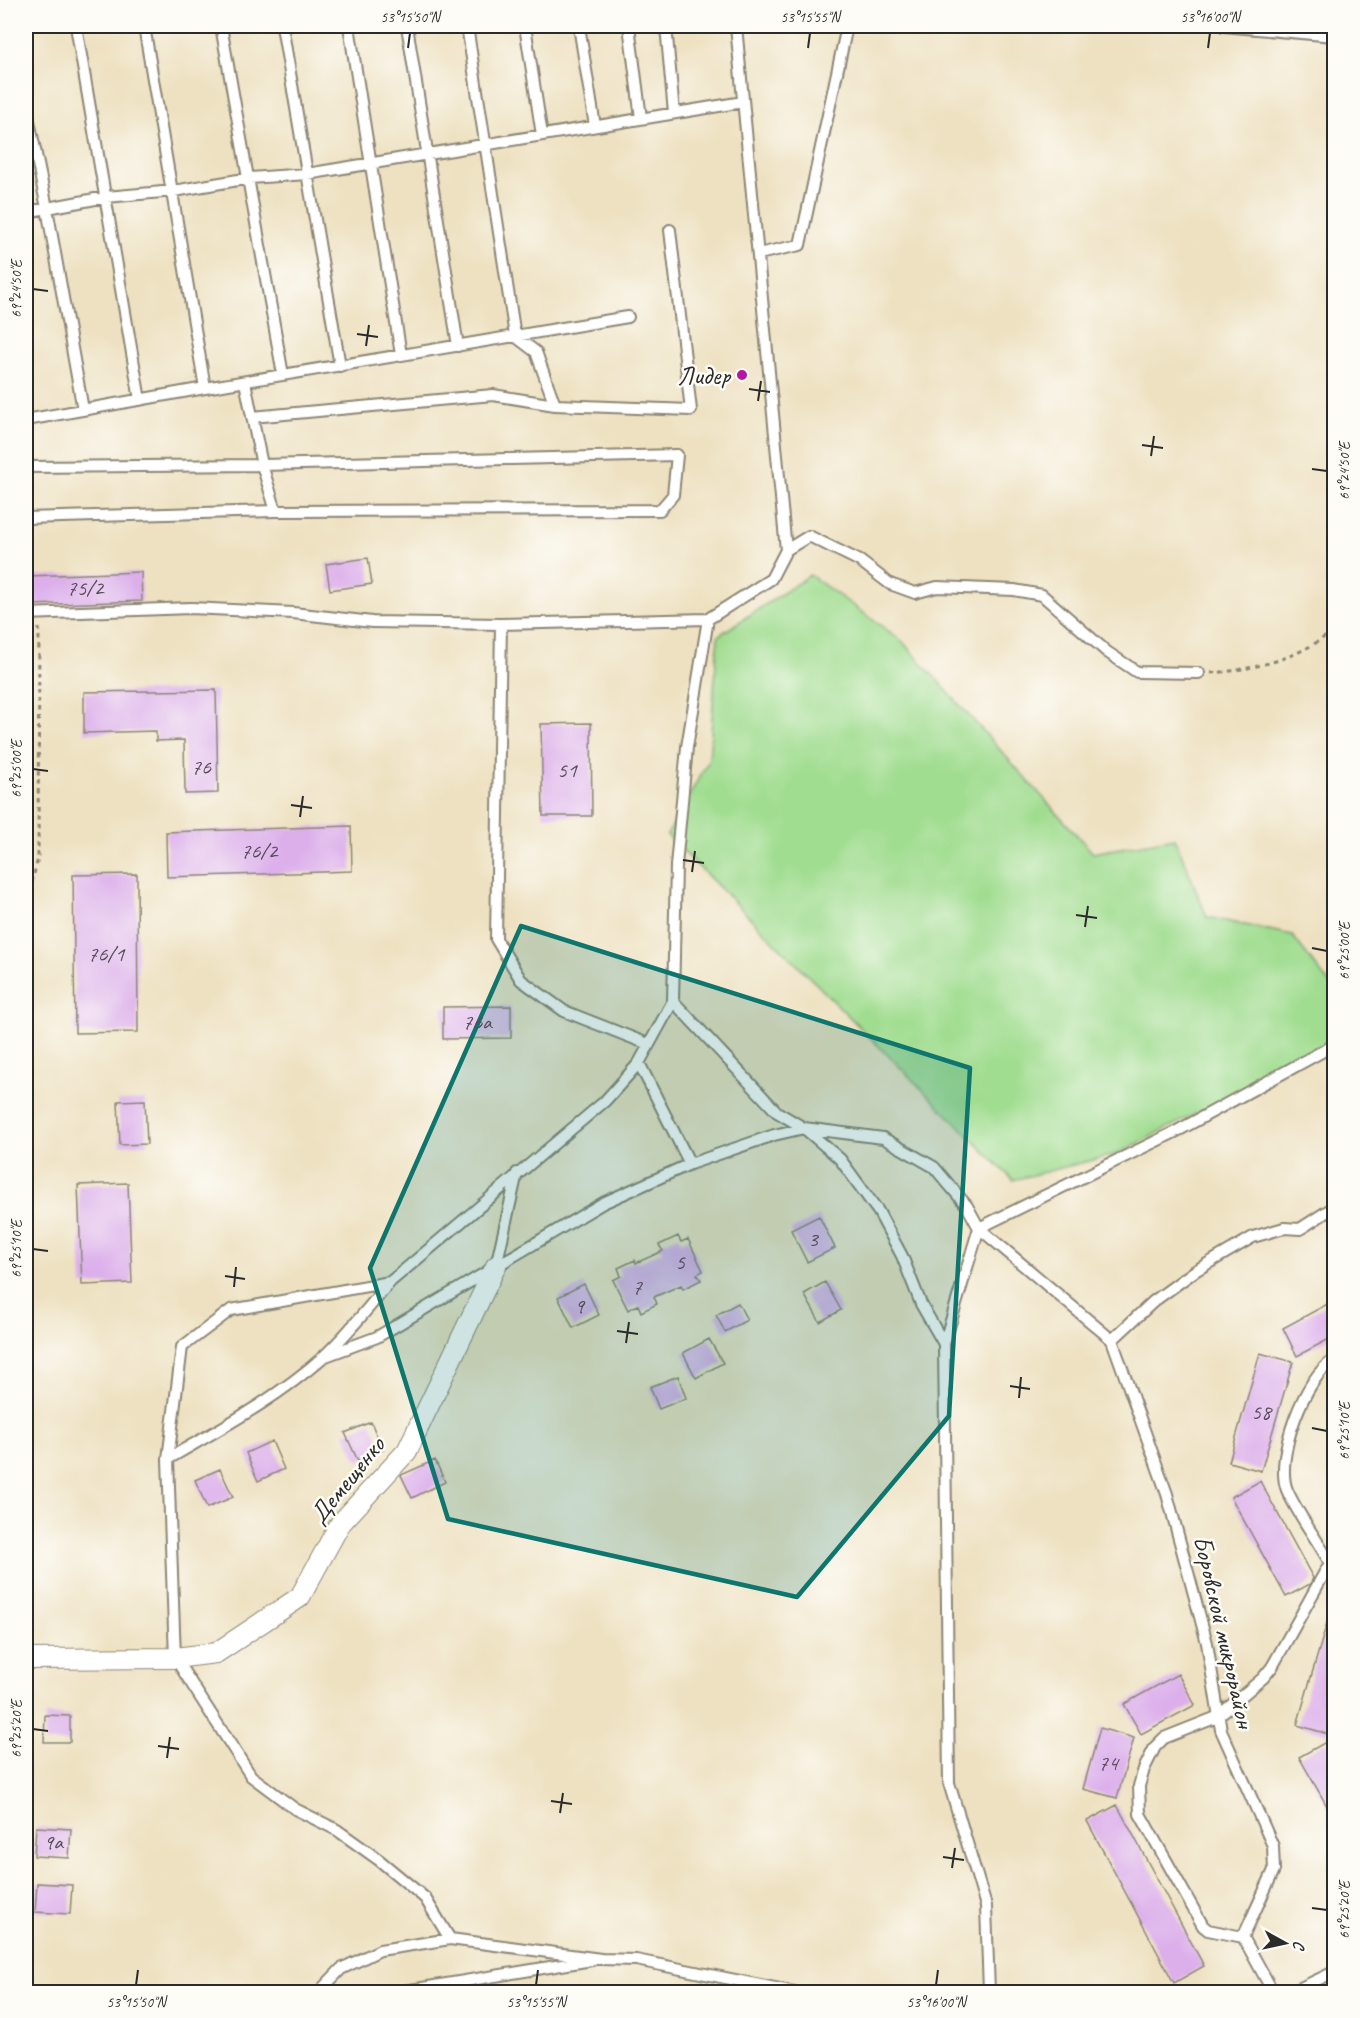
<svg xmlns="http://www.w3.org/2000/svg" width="1360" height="2018" viewBox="0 0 1360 2018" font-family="Caveat,sans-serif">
  <rect width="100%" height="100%" fill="#fdfcf7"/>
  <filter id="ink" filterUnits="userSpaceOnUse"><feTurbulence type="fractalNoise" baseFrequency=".0167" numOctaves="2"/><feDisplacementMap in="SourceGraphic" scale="12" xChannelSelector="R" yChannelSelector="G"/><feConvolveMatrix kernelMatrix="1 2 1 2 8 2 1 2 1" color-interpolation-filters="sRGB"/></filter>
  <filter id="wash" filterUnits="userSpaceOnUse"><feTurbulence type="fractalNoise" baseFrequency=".008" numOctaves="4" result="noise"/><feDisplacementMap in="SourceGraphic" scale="24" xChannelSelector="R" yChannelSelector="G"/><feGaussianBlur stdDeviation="1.35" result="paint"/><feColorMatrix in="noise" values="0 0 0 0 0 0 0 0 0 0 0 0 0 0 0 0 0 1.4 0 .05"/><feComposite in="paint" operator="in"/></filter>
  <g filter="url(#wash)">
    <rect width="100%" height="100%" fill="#eee1c1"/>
    <path fill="#a1dd91" stroke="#66845e" stroke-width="1.5" d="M 810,575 L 901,640 L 1093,853 L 1175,838 L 1207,917 L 1292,935 L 1334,990 L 1334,1043 L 1117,1154 L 1013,1180 L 667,835 L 709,760 L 718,636 Z"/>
    <g id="blocks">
      <path fill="#dcafeb" d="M 368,558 L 372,584 L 330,590 L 326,564 Z
        M 141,572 L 142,601 L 29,605 L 27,576 Z
        M 216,690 L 218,793 L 185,794 L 184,740 L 156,741 L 156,731 L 84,733 L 84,692 Z
        M 591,723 L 592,816 L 543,816 L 541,724 Z
        M 351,826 L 352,871 L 167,877 L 166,832 Z
        M 137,874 L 138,1032 L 75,1033 L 73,875 Z
        M 511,1006 L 511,1038 L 443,1039 L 443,1007 Z
        M 145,1100 L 147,1144 L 120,1145 L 118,1101 Z
        M 128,1183 L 132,1283 L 82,1285 L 78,1185 Z
        M 819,1216 L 835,1248 L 807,1262 L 791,1230 Z
        M 678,1236 L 681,1242 L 688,1239 L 703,1271 L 697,1274 L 701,1280 L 683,1289 L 681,1285 L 654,1297 L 657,1304 L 641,1312 L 638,1305 L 628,1310 L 613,1280 L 621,1276 L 618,1268 L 635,1260 L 636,1263 L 663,1251 L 659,1245 Z
        M 825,1282 L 841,1310 L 820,1322 L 804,1294 Z
        M 584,1284 L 599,1315 L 573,1328 L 558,1297 Z
        M 1335,1300 L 1335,1336 L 1297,1356 L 1283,1328 Z
        M 738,1303 L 747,1320 L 725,1332 L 716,1315 Z
        M 709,1339 L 723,1363 L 696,1378 L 683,1353 Z
        M 1260,1353 L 1293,1362 L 1261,1471 L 1229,1462 Z
        M 678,1376 L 686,1398 L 659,1409 L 650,1387 Z
        M 371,1422 L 383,1450 L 358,1461 L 345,1433 Z
        M 272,1441 L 284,1469 L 258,1481 L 246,1453 Z
        M 435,1460 L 445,1482 L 412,1498 L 401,1475 Z
        M 220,1469 L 233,1497 L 207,1508 L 195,1480 Z
        M 1260,1481 L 1313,1578 L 1310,1584 L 1286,1597 L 1231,1497 Z
        M 1331,1609 L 1335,1610 L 1335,1712 L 1328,1734 L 1297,1725 Z
        M 1178,1674 L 1195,1705 L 1141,1734 L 1124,1704 Z
        M 45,1715 L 70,1716 L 70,1742 L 44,1742 Z
        M 1100,1728 L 1134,1738 L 1117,1798 L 1083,1789 Z
        M 1326,1742 L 1335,1757 L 1335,1820 L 1299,1757 Z
        M 1117,1805 L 1204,1966 L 1174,1983 L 1087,1821 Z
        M 36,1827 L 71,1829 L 69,1858 L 34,1856 Z
        M 37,1883 L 72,1885 L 70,1914 L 35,1912 Z"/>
    </g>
  </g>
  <g filter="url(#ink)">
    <use href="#blocks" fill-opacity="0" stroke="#8c8676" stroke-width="1.5"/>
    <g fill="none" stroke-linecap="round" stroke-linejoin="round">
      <g stroke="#8c8676" stroke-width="14">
        <path id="service" d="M 76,26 L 140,400
          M 144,26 L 205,388 L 628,317
          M 221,26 L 283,375
          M 282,26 L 340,366
          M 349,26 L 401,355
          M 407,26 L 458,346
          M 467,26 L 515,336 L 536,352 L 555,405 L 691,410 L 670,230
          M 525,26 L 542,135
          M 579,26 L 595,126
          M 629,26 L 641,118
          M 666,26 L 674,113
          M 736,26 L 786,550
          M 1223,26 L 1334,36
          M 26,106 L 47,208 L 83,410
          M 26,212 L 106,197 L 174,191 L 250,178 L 307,174 L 743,102
          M 758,254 L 800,245 L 847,26
          M 252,417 L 493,395 L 555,405
          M 26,420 L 205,388
          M 26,467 L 262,465 L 245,382
          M 26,518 L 276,511 L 660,510 L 673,495 L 677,455 L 262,465 L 276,511
          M 26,614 L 191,608 L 293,613 L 372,622 L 501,624 L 708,619 L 771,579 L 786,550 L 809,536 L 860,561 L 890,584 L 915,593 L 937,587 L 1014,590 L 1042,595 L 1107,652 L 1137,672 L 1199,673
          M 708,619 L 687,747 L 676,866 L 673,1001 L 777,1112 L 804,1128 L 883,1138 L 934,1167 L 967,1206 L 979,1228 L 1112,1340
          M 501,624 L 496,939 L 521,980 L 564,1011 L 648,1044
          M 673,1001 L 639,1063 L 605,1101 L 390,1282 L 231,1310 L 182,1347 L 168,1459 L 175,1658 L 251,1776 L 295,1809 L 337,1830 L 379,1860 L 425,1898 L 450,1939 L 601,1959 L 636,1960 L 795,1992
          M 639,1063 L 690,1164
          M 496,1266 L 517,1173
          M 1112,1340 L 1167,1494 L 1207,1643 L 1221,1730 L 1273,1846 L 1274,1870 L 1243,1937 L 1273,1992
          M 1112,1340 L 1154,1301 L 1195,1271 L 1253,1237 L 1284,1228 L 1300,1229 L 1334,1207
          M 323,1357 L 377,1337 L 603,1203 L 690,1164 L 774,1135 L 804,1128 L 840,1159 L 878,1211 L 902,1256 L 921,1304 L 944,1344
          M 168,1459 C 221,1428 276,1399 322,1358 C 347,1335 368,1308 390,1282
          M 1330,1563 C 1317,1539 1298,1515 1287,1490 C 1274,1458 1305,1376 1334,1360
          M 1243,1937 L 1208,1930 L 1203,1926 L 1140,1814 L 1139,1786 L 1144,1769 L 1155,1747 L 1164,1738 L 1217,1717 L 1263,1678 L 1272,1667 L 1330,1563 L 1334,1561
          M 319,1992 L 341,1969 L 380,1950 L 450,1939
          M 398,1992 L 592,1960
          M 989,1992 L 986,1906 L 949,1783 L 944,1344 L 979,1228 L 1179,1130 L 1334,1045
          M 1292,1992 L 1334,1972"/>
      </g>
      <g stroke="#8c8676" stroke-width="22">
        <path id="minor" d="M 26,1659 L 175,1658 L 216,1653 L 300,1597 L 340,1524 L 407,1451 L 496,1266"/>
      </g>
      <path stroke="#8c8676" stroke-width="3" stroke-dasharray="4.5 4.5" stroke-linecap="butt" d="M 1211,673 C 1252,670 1303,658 1334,629
        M 26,899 L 28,898 L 38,858 L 39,628"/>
      <use href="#service" stroke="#fff" stroke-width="10"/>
      <use href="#minor" stroke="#fff" stroke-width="20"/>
    </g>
  </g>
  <path fill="#0f766e" fill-opacity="0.2" stroke="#0f766e" stroke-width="4.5" stroke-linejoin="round" d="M 521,926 L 970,1068 L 949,1416 L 797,1597 L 448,1519 L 370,1268 Z"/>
  <path fill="none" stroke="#2b2b2b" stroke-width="2" d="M 408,48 L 410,33M 808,48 L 810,33M 1208,48 L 1210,33M 33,289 L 48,291M 357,334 L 378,337M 366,346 L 369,325M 749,389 L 770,392M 758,401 L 761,381M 1142,445 L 1163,448M 1151,456 L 1154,436M 1312,469 L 1327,471M 33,769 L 48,771M 291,805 L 312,808M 300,817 L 303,796M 683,860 L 704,863M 692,872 L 695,851M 1076,915 L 1097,918M 1085,927 L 1088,906M 1312,948 L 1327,951M 33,1249 L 48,1251M 225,1276 L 245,1279M 234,1287 L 236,1267M 617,1331 L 638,1334M 626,1343 L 629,1322M 1010,1386 L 1030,1389M 1019,1398 L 1021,1377M 1312,1428 L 1327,1431M 33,1729 L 48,1731M 158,1746 L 179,1749M 167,1758 L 170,1737M 551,1801 L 572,1804M 560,1813 L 563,1793M 943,1857 L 964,1860M 952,1868 L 955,1848M 1312,1908 L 1327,1910M 136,1985 L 138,1970M 536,1985 L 538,1970M 936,1985 L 938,1970"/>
  <circle fill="#b5179e" stroke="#fdfcf7" stroke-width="2" cx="742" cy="375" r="6"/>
  <g text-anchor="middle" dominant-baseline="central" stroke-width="5" stroke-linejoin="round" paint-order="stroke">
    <g font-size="22" fill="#574c5b">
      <text x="85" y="588">75/2</text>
      <text x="201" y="767">76</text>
      <text x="567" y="770">51</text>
      <text x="259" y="851">76/2</text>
      <text x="106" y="954">76/1</text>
      <text x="477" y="1022">76а</text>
      <text x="813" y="1239">3</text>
      <text x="680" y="1262">5</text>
      <text x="637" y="1287">7</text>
      <text x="579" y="1306">9</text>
      <text x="1261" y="1412">58</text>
      <text x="1108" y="1763">74</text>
      <text x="53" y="1842">9а</text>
    </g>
    <g font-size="26" fill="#2b2b2b" stroke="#fdfcf7" text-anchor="end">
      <text x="730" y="375">Лидер</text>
    </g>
    <g font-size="26" fill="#2b2b2b" stroke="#fdfcf7">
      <text transform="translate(347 1480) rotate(-51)">Демещенко</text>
      <text transform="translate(1224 1632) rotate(77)">Боровской микрорайон</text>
    </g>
  </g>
  <rect width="1360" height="2018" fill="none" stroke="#fdfcf7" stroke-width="66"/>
  <g transform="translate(1285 1943) rotate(98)" stroke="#fdfcf7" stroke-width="4.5" paint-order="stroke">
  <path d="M0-4.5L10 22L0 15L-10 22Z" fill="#2b2b2b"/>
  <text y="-9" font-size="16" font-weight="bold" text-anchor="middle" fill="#2b2b2b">С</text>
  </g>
  <rect x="33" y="33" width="1294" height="1952" fill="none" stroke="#2b2b2b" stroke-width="2"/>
  <g font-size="15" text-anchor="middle" fill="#2b2b2b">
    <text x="410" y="22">53°15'50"N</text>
    <text x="810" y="22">53°15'55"N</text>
    <text x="1210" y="22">53°16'00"N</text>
    <text transform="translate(16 289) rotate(-90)" y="5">69°24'50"E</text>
    <text transform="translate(1344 471) rotate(-90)" y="5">69°24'50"E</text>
    <text transform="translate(16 769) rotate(-90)" y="5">69°25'00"E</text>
    <text transform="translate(1344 951) rotate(-90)" y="5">69°25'00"E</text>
    <text transform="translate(16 1249) rotate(-90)" y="5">69°25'10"E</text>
    <text transform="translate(1344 1431) rotate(-90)" y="5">69°25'10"E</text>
    <text transform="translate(16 1729) rotate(-90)" y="5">69°25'20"E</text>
    <text transform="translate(1344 1910) rotate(-90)" y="5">69°25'20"E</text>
    <text x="136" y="2007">53°15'50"N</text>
    <text x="536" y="2007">53°15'55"N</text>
    <text x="936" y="2007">53°16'00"N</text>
  </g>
</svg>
